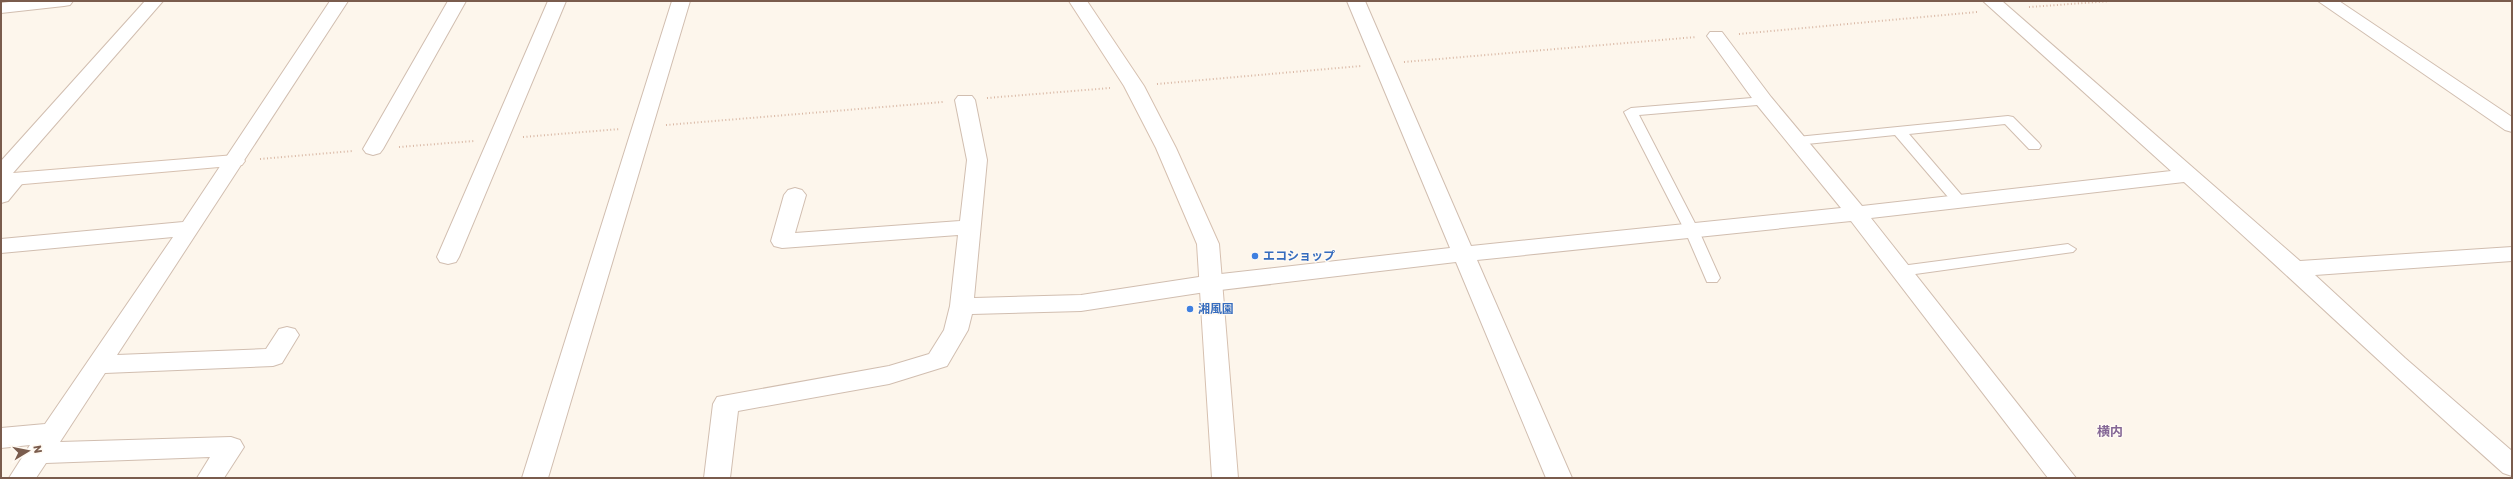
<svg xmlns="http://www.w3.org/2000/svg" width="2513" height="479" viewBox="0 0 2513 479" font-family="Rubik,'Noto Sans JP',sans-serif">
  <rect width="100%" height="100%" fill="#fdf6ec"/>
  <g fill="none" stroke-linecap="round" stroke-linejoin="round">
    <g stroke="#d1beb0" stroke-width="2">
      <path id="lane" d="M 1764,97 L 1771,101 L 1769,104 L 1639,115 L 1699,231 L 1720,278 L 1717,282 L 1707,282 L 1685,231 L 1624,112 L 1631,108 Z
        M 2008,116 L 2013,117 L 2039,143 L 2041,146 L 2039,149 L 2029,149 L 2005,124 L 1909,134 L 1964,198 L 1966,201 L 1959,206 L 1954,204 L 1895,135 L 1797,145 L 1790,141 L 1797,137 Z
        M 2068,244 L 2076,249 L 2073,252 L 1901,276 L 1893,271 L 1901,266 Z"/>
    </g>
    <g stroke="#d1beb0" stroke-width="2">
      <path id="street" d="M 17,1 L 73,1 L 70,5 L 64,6 L 1,13 L 1,3 Z
        M 145,1 L 163,1 L 13,173 L 23,175 L 26,179 L 8,201 L 1,203 L 1,183 L 4,180 L 1,180 L 1,161 Z
        M 330,1 L 348,1 L 117,355 L 266,349 L 279,329 L 287,327 L 295,329 L 299,335 L 282,363 L 273,366 L 105,373 L 60,442 L 231,437 L 240,440 L 244,447 L 224,478 L 197,478 L 210,457 L 46,463 L 36,478 L 9,478 L 30,445 L 1,448 L 1,428 L 45,424 L 173,237 L 1,253 L 1,239 L 183,222 Z
        M 448,1 L 466,1 L 383,149 L 380,153 L 373,155 L 366,153 L 363,149 Z
        M 548,1 L 566,1 L 459,257 L 456,262 L 448,264 L 440,262 L 437,257 Z
        M 672,1 L 690,1 L 548,478 L 522,478 Z
        M 1347,1 L 1365,1 L 1471,246 L 1841,208 L 1757,105 L 1710,40 L 1707,36 L 1710,32 L 1722,32 L 1771,97 L 1862,206 L 2171,171 L 1983,1 L 2002,1 L 2300,261 L 2512,247 L 2512,261 L 2315,275 L 2405,358 L 2512,451 L 2512,476 L 2503,473 C 2395,377 2291,278 2184,182 L 1871,218 L 2076,478 L 2048,478 L 1851,221 L 1477,260 L 1572,478 L 1546,478 L 1456,262 L 1212,291 L 1081,311 L 972,314 L 968,330 L 947,366 L 889,384 L 738,411 L 730,478 L 704,478 L 713,404 L 717,397 L 889,366 L 929,354 L 944,330 L 950,306 L 958,235 L 782,248 L 774,246 L 771,241 L 784,195 L 788,190 L 795,188 L 802,190 L 806,195 L 795,233 L 960,221 L 967,160 L 955,100 L 958,96 L 972,96 L 975,100 L 987,160 L 974,298 L 1081,295 L 1212,275 L 1450,248 Z
        M 2318,1 L 2339,1 L 2512,117 L 2512,132 L 2505,130 Z"/>
    </g>
    <g stroke="#d6c0b0" stroke-width="2">
      <path id="secondary" d="M 1069,1 L 1087,1 L 1144,86 L 1176,148 L 1219,244 L 1238,478 L 1212,478 L 1197,244 L 1156,148 L 1124,86 Z
        M 235,155 L 242,157 L 245,161 L 242,165 L 1,186 L 1,174 Z"/>
    </g>
    <path stroke="#d9b8a5" stroke-width="2" stroke-dasharray="1 2.5" stroke-linecap="butt" d="M 2029,7 L 2111,1
      M 1739,34 L 1977,12
      M 1404,62 L 1696,37
      M 1157,84 L 1361,66
      M 987,98 L 1110,88
      M 666,125 L 943,102
      M 523,137 L 620,129
      M 399,147 L 474,141
      M 260,159 L 353,151"/>
    <use href="#lane" fill="#fff" fill-rule="evenodd"/>
    <use href="#street" fill="#fff" fill-rule="evenodd"/>
    <use href="#secondary" fill="#fff" fill-rule="evenodd"/>
  </g>
  <g fill="#3f7fe0" stroke="#fffaf3" stroke-width="1.5">
    <circle cx="1255" cy="256" r="4"/>
    <circle cx="1190" cy="309" r="4"/>
  </g>
  <g text-anchor="middle" dominant-baseline="central" stroke-width="3" stroke-linejoin="round" paint-order="stroke">
    <g font-size="12" font-weight="bold" fill="#366cbe" stroke="#fffaf3" text-anchor="start">
      <text x="1263" y="256">エコショップ</text>
      <text x="1198" y="309">湘風園</text>
    </g>
    <g font-size="13" font-weight="bold" fill="#846695" stroke="#fffaf3">
      <text x="2110" y="431">横内</text>
    </g>
  </g>
  <rect width="2513" height="479" fill="none" stroke="#7a5c4d" stroke-width="4"/>
  <g transform="translate(28 451) rotate(80)" stroke="#fffaf3" stroke-width="3" paint-order="stroke">
  <path d="M0-3L7 15L0 10L-7 15Z" fill="#7a5c4d"/>
  <text y="-6" font-size="11" font-weight="bold" text-anchor="middle" fill="#7a5c4d">N</text>
  </g>
</svg>
